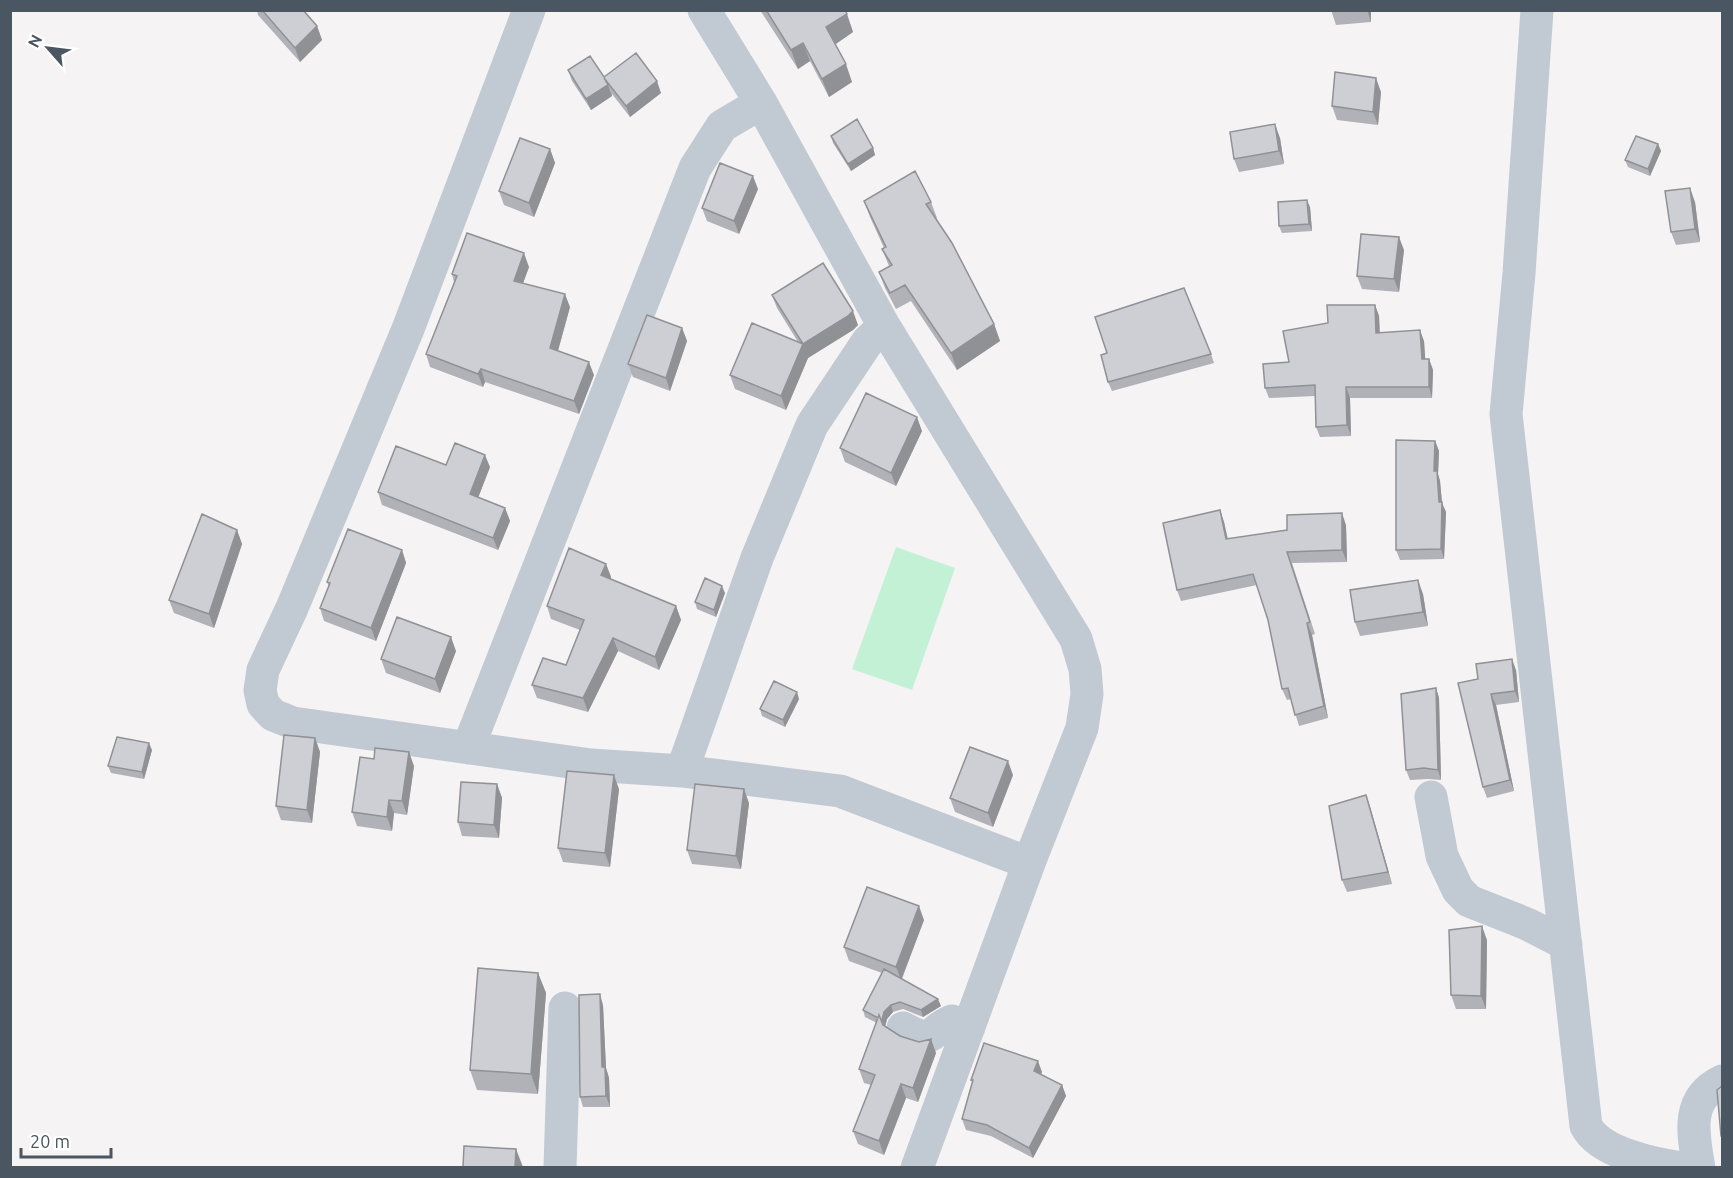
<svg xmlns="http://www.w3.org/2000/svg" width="1733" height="1178" viewBox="0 0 1733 1178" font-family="Ubuntu,sans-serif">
  <rect width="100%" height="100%" fill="#f5f3f3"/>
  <path fill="#c3f1d5" d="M 896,547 L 955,568 L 912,690 L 852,669 Z"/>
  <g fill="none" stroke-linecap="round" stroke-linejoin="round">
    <path stroke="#c1cad2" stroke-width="33" d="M 529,10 L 408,329 L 292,608 L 263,670 L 260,690 L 263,704 L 273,715 L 293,723 L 591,765 L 682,771 L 840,791 L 1029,863
      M 1537,10 L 1519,273 L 1506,414 L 1586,1126 C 1600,1153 1654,1164 1682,1168
      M 884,326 L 1076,639 L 1085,669 L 1087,694 L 1082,728 L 1029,863 L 917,1168
      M 468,748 L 695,168 L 722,126 L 761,103
      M 682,771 L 757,558 L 812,425 L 868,341 L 884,326 L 761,103 L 704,10
      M 1431,797 L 1442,856 L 1458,890 L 1469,901 L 1527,924 L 1566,944
      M 903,1028 C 936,1046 926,1032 952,1021 L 969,1027
      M 560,1168 L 565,1008
      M 1699,1168 C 1693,1134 1685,1099 1722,1081"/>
  </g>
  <path fill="#b0b2b7" d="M 257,10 L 303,10 L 317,26 L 322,40 L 300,62 L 258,15 Z
    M 760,10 L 845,10 L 853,32 L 835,44 L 852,82 L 829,97 L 810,61 L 798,69 Z
    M 1331,10 L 1371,10 L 1371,22 L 1336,25 Z
    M 568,70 L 604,77 L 661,93 L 630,117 L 612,94 L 612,96 L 591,110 L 572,81 Z
    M 1381,92 L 1378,125 L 1337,120 L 1332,106 Z
    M 831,136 L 873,148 L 875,155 L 851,171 L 833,143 Z
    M 1280,138 L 1284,164 L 1239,172 L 1234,159 Z
    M 1658,144 L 1661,151 L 1650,176 L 1628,167 L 1625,160 Z
    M 550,149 L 555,163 L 534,217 L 504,205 L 499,191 Z
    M 758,189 L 739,234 L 707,221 L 702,208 Z
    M 864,201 L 931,202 L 937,218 L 936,219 L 994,324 L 1000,341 L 957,370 L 911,301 L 896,309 L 885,288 L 879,272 L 889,266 L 882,249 L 884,248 L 870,217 Z
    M 1695,202 L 1700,242 L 1676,245 L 1671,232 Z
    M 1310,207 L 1312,231 L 1282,233 L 1279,226 Z
    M 1404,250 L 1399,292 L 1362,289 L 1357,276 Z
    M 529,267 L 523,283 L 570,307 L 558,351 L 594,375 L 579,414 L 485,382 L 483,387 L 430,367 L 426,354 L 454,282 L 452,274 Z
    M 772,295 L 858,325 L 853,330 L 808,358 L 786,410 L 735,389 L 730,375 L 798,342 L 777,308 Z
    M 1375,305 L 1379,316 L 1380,333 L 1424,341 L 1425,359 L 1429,359 L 1433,370 L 1432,398 L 1350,398 L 1351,436 L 1320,437 L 1316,427 L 1315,396 L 1269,398 L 1265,388 L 1289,362 L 1328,323 Z
    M 682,328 L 687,341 L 670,391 L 633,377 L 628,364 Z
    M 1211,354 L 1214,363 L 1112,391 L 1108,382 Z
    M 922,431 L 896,486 L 845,462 L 840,448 Z
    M 1435,441 L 1439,451 L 1438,474 L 1440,481 L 1442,503 L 1446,512 L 1444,559 L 1400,560 L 1396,550 Z
    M 446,465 L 490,467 L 478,497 L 505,508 L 510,521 L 498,550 L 382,505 L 378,492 Z
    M 1220,510 L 1224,522 L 1228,539 L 1346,525 L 1347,562 L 1292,563 L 1315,634 L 1312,635 L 1328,718 L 1299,726 L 1291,699 L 1287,700 L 1282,689 L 1268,620 L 1257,585 L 1181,601 L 1177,590 Z
    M 237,530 L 242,544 L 214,628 L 174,613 L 169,600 Z
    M 402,550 L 406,563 L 376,641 L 324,621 L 320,608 L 329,587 L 327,582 Z
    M 606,564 L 611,577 L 610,579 L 676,606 L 681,620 L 659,670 L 618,651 L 588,712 L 537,698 L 532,685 L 566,665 L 580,630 L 551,619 L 547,606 Z
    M 725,593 L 716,617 L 697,609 L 695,602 Z
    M 1423,594 L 1428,626 L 1360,636 L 1355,622 Z
    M 456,651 L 440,693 L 386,673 L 381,659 Z
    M 1516,670 L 1519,702 L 1496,705 L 1514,791 L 1487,798 L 1483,787 L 1478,679 Z
    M 1436,688 L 1439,698 L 1441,780 L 1428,779 L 1410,780 L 1406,770 Z
    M 799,699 L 785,727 L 762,716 L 760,709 Z
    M 315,738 L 320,752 L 312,823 L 281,820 L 276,806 Z
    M 152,750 L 144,779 L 111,773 L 108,766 Z
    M 414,766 L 407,815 L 394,813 L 392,831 L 357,826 L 352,812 Z
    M 1013,775 L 993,827 L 955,812 L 950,798 Z
    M 497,784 L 502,798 L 499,838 L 462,836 L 458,822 Z
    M 619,789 L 610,867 L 563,862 L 558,848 Z
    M 1366,795 L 1370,807 L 1392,884 L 1347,892 L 1342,880 Z
    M 749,803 L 741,869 L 692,864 L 687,850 Z
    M 924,920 L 902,979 L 941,1006 L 923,1017 L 903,1009 L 893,1012 L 887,1019 L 885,1026 L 900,1036 L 936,1053 L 918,1102 L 906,1098 L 884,1155 L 858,1144 L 853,1131 L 871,1085 L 864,1083 L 859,1069 L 877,1023 L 865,1017 L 863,1010 L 882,973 L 849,961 L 844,947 Z
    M 1487,940 L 1486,1009 L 1456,1009 L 1451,995 Z
    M 538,973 L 546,993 L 538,1094 L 477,1090 L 470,1070 Z
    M 603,1005 L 606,1068 L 609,1078 L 610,1107 L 583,1107 L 580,1097 Z
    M 1042,1072 L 1041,1074 L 1062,1085 L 1066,1096 L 1033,1158 L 991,1136 L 966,1130 L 962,1119 L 972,1082 L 971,1080 Z"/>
  <path fill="#909195" d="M 1367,10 L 1371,10 L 1371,22 Z
    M 847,14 L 853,32 L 833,46 L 826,27 Z
    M 317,26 L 322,40 L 300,62 L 295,48 Z
    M 803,43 L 810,61 L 798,69 L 791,50 Z
    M 846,64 L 852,82 L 829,97 L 822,79 Z
    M 1376,78 L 1381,92 L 1378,125 L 1373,112 Z
    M 657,81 L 661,93 L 630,117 L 626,106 Z
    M 608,85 L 612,96 L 591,110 L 586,99 Z
    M 1275,124 L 1280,138 L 1284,164 L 1279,151 Z
    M 1658,144 L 1661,151 L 1650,176 L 1648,169 Z
    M 873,148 L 875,155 L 851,171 L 848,164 Z
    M 550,149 L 555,163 L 534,217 L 529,203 Z
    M 753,176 L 758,189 L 739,234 L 734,221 Z
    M 1690,188 L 1695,202 L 1700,242 L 1695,229 Z
    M 1307,200 L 1310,207 L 1312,231 L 1309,224 Z
    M 1399,237 L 1404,250 L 1399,292 L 1394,279 Z
    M 524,253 L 529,267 L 519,294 L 514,281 Z
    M 565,294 L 570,307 L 555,361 L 550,348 Z
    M 1375,305 L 1379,316 L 1380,344 L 1376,333 Z
    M 853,311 L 858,325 L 853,330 L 808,358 L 786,410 L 781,396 L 803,344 Z
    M 994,324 L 1000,341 L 957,370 L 951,353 Z
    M 682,328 L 687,341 L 670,391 L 666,378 Z
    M 1420,330 L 1424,341 L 1426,370 L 1422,359 Z
    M 1429,359 L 1433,370 L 1432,398 L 1429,387 Z
    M 589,362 L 594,375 L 579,414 L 574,401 Z
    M 481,369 L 485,382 L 483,387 L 478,374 Z
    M 1346,387 L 1350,398 L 1351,436 L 1347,425 Z
    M 917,417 L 922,431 L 896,486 L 891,473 Z
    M 1435,441 L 1439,451 L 1438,474 L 1440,481 L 1442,503 L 1446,512 L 1444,559 L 1441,549 L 1434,471 Z
    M 485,455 L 490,467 L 475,506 L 470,494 Z
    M 505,508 L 510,521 L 498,550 L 493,538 Z
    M 1220,510 L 1224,522 L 1230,551 L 1226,539 Z
    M 1342,513 L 1346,525 L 1347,562 L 1342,550 Z
    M 237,530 L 242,544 L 214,628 L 209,614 Z
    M 402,550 L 406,563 L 376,641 L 371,628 Z
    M 606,564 L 611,577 L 606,588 L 601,575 Z
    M 1418,580 L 1423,594 L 1428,626 L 1423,612 Z
    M 722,586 L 725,593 L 716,617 L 714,610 Z
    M 676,606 L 681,620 L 659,670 L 655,657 Z
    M 1307,623 L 1312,635 L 1328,718 L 1324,706 Z
    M 451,637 L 456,651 L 440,693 L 435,679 Z
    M 613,638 L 618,651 L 588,712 L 583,698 Z
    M 1512,659 L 1516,670 L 1519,702 L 1515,691 Z
    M 1436,688 L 1439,698 L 1441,780 L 1438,770 Z
    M 797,692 L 799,699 L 785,727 L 783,720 Z
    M 1491,694 L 1496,705 L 1514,791 L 1510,780 Z
    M 315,738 L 320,752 L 312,823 L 307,810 Z
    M 149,743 L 152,750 L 144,779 L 142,772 Z
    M 409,752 L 414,766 L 407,815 L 402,801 Z
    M 1008,761 L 1013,775 L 993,827 L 988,813 Z
    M 614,775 L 619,789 L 610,867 L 605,853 Z
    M 497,784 L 502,798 L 499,838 L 494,825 Z
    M 744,789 L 749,803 L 741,869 L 736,856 Z
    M 1366,795 L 1370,807 L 1392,884 L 1388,872 Z
    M 389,800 L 394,813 L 392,831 L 387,817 Z
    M 919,906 L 924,920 L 901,980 L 896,967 Z
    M 1482,926 L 1487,940 L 1486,1009 L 1481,996 Z
    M 538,973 L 546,993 L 538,1094 L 531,1074 Z
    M 600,994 L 603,1005 L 606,1068 L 609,1078 L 610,1107 L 606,1096 L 602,1067 Z
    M 938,999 L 941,1006 L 923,1017 L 921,1010 Z
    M 891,1005 L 893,1012 L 887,1019 L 885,1027 L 882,1020 L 884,1012 Z
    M 931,1039 L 936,1053 L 918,1102 L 913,1088 Z
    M 1038,1061 L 1042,1072 L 1038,1081 L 1034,1071 Z
    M 901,1084 L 906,1098 L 884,1155 L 879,1141 Z
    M 1062,1085 L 1066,1096 L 1033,1158 L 1029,1148 Z
    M 516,1149 L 523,1167 L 515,1167 Z"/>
  <path fill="#cdcfd5" stroke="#909195" stroke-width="1.5" d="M 262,10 L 303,10 L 317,26 L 295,48 Z
    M 766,10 L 845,10 L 847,14 L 826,27 L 846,64 L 822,79 L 803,43 L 791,50 Z
    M 636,53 L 657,81 L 626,106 L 604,78 L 608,85 L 586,99 L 568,70 L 590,56 L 604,77 Z
    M 1335,72 L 1376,78 L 1373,112 L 1332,106 Z
    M 857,119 L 873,148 L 848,164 L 831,136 Z
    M 1275,124 L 1279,151 L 1234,159 L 1230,132 Z
    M 1636,136 L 1658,144 L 1648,169 L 1625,160 Z
    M 520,138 L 550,149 L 529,203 L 499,191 Z
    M 720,163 L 753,176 L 734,221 L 702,208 Z
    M 915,171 L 931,202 L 926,204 L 952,243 L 994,324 L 951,353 L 905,285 L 890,293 L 879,272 L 892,265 L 882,249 L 886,247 L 864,201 Z
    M 1690,188 L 1695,229 L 1671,232 L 1665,191 Z
    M 1307,200 L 1309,224 L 1279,226 L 1278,202 Z
    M 467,233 L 524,253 L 514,281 L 565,294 L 550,348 L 589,362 L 574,401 L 481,369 L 478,374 L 426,354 L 457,276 L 452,274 Z
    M 1361,234 L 1399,237 L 1394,279 L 1357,276 Z
    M 823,263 L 853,311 L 848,316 L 803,344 L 772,295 Z
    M 1184,288 L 1211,354 L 1108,382 L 1101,355 L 1107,353 L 1095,317 Z
    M 1327,305 L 1375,305 L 1376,333 L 1420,330 L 1422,359 L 1429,359 L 1429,387 L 1346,387 L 1347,425 L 1316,427 L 1315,385 L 1265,388 L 1263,364 L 1289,362 L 1283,331 L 1328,323 Z
    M 647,315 L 682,328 L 666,378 L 628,364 Z
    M 752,323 L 803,344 L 781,396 L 730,375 Z
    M 866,393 L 917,417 L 891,473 L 840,448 Z
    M 1396,440 L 1435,441 L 1434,471 L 1437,471 L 1439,502 L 1442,502 L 1441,549 L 1396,550 Z
    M 455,443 L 485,455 L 470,494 L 505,508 L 493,538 L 378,492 L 396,446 L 446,465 Z
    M 1220,510 L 1226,539 L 1287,530 L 1287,515 L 1342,513 L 1342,550 L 1287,552 L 1310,622 L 1307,623 L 1324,706 L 1295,715 L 1288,688 L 1282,689 L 1268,620 L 1253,574 L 1177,590 L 1163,523 Z
    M 202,514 L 237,530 L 209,614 L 169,600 Z
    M 348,529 L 402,550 L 371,628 L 320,608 L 330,583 L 327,582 Z
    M 569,548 L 606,564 L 601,575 L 676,606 L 655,657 L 613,638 L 583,698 L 532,685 L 543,658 L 566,665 L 584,620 L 547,606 Z
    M 705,578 L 722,586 L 714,610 L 695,602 Z
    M 1418,580 L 1423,612 L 1355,622 L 1350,590 Z
    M 397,617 L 451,637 L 435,679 L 381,659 Z
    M 1512,659 L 1515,691 L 1491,694 L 1510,780 L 1483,787 L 1458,683 L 1478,679 L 1476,664 Z
    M 774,681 L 797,692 L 783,720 L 760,709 Z
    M 1436,688 L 1438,770 L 1424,768 L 1406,770 L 1401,694 Z
    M 284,735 L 315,738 L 307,810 L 276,806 Z
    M 117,737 L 149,743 L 142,772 L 108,766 Z
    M 970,747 L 1008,761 L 988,813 L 950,798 Z
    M 375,748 L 409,752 L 402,801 L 389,800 L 387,817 L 352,812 L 360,757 L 374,759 Z
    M 567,771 L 614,775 L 605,853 L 558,848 Z
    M 461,782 L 497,784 L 494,825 L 458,822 Z
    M 695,784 L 744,789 L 736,856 L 687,850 Z
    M 1366,795 L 1388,872 L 1342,880 L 1329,806 Z
    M 867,887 L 919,906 L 896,967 L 844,947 Z
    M 1482,926 L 1481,996 L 1451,995 L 1449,930 Z
    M 478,968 L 538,973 L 531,1074 L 470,1070 Z
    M 884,969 L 938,999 L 921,1010 L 900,1002 L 891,1005 L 884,1012 L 882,1020 L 881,1020 L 879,1015 L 878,1018 L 863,1010 Z
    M 600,994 L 602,1067 L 605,1067 L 606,1096 L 580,1097 L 579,995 Z
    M 879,1015 L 883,1025 L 900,1036 L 919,1042 L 931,1039 L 913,1088 L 901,1084 L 879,1141 L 853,1131 L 875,1075 L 859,1069 Z
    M 984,1043 L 1038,1061 L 1034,1071 L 1062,1085 L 1029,1148 L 987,1125 L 962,1119 L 973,1080 L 971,1080 Z
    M 1722,1086 L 1722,1136 L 1721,1136 L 1717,1090 Z
    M 464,1146 L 516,1149 L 515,1167 L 463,1167 Z"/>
  <rect width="1733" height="1178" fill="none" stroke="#4a5661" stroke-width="24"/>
  <g transform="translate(48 48) rotate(298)" stroke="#ffffff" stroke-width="4.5" paint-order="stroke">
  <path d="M0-4.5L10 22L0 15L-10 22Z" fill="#4a5661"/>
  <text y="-9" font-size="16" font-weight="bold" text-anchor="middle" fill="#4a5661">N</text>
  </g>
  <path d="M21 1148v9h90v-9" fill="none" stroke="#4a5661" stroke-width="3"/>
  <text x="30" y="1148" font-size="18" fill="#4a5661" stroke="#ffffff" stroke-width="4.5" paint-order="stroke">20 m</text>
</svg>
